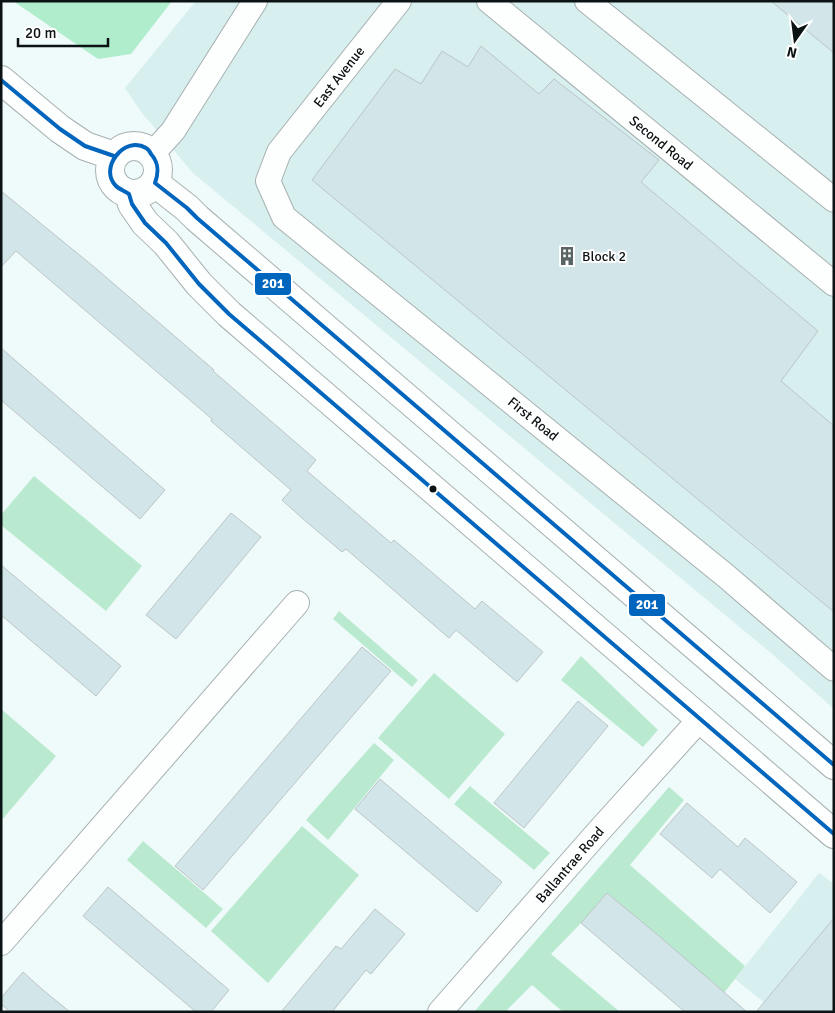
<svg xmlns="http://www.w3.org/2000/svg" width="835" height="1013" viewBox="0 0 835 1013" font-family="Signika,sans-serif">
  <rect width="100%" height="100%" fill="#effafa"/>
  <path fill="#d8efef" d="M 196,1 L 834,1 L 834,709 L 771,653 L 193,173 L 142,113 L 125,88 Z
    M 819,873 L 834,884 L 834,1012 L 776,1012 L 735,979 Z"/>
  <path fill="#b9ead0" d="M 34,476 L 142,566 L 106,611 L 1,525 L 1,515 Z
    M 339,611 L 418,680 L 412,687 L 333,619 Z
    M 581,656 L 658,730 L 643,747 L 561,680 Z
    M 434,673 L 505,734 L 449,799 L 378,738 Z
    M 1,709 L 56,756 L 1,821 Z
    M 374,743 L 394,760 L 328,840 L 306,820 Z
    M 470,786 L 550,853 L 534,870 L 454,804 Z
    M 669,787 L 684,800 L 630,865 L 745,966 L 724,993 L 607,893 L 581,923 L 551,954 L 620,1012 L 563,1012 L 532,985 L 505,1012 L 474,1012 Z
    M 302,826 L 359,875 L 268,983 L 211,931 Z
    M 143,841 L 223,909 L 206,928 L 127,860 Z"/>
  <path fill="#afedcd" d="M 13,1 L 172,1 L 131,54 L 98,59 Z"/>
  <path fill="#d2e5e9" stroke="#bcc5c6" d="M 771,1 L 834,1 L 834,53 Z
    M 481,46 L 539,94 L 554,79 L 659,160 L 641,182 L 818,331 L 781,381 L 834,426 L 834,612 L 312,180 L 395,69 L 421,84 L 442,51 L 468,67 Z
    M 1,191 L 93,266 L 214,370 L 213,371 L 316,460 L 307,471 L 391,543 L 394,540 L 475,609 L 482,601 L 543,652 L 517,682 L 456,630 L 449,638 L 346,549 L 342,552 L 302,518 L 282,500 L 291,490 L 211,421 L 212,419 L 16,251 L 1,267 Z
    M 1,348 L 165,490 L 140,519 L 1,400 Z
    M 231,513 L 261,537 L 176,639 L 146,615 Z
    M 1,565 L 121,666 L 96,696 L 1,615 Z
    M 362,647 L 391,671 L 203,890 L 175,866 Z
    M 578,701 L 608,726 L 524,828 L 494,803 Z
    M 380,779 L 502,882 L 477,912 L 355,809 Z
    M 687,803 L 738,847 L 745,838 L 797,882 L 770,913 L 720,869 L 712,878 L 660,834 Z
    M 108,887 L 229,990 L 211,1012 L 196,1012 L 83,916 Z
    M 607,893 L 659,936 L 747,1012 L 685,1012 L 581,923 Z
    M 375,909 L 405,934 L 371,974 L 366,970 L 332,1012 L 281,1012 L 336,946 L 341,949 Z
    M 834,918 L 834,1012 L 756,1012 Z
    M 23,972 L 43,990 L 70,1012 L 10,1012 L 1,1004 L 1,998 Z"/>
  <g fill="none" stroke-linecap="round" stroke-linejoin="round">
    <g stroke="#a7b0b0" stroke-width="26">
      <path id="street" d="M 399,1 L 279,152 L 268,181 L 284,217 L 726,576 L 834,669
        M 489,1 L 834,284
        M 587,1 L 834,200
        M 153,153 L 173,131 L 255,1
        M 1,943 L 297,603
        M 440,1012 L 598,832 L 700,719"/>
    </g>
    <g stroke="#a7b0b0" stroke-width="30">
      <path id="secondary" d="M 1,80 L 60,129 L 85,146 L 114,156
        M110 170a24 24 0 1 1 48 0a24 24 0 1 1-48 0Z
        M 155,183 L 187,208 L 197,218 L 834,765
        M 129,194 L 132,204 L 145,223 L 166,243 L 199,284 L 229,314 L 834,834"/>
    </g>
    <use href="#street" stroke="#fdfefe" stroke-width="24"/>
    <use href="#secondary" stroke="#fdfefe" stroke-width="28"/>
    <g stroke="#fff" stroke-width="8">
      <path id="bus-1" d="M 1,80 L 60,129 L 85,146 L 114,156
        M 834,765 L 197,218 L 187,208 L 155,183 C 159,172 159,163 151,154 C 150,152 148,149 146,148 C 125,135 98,168 116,186 C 119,189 125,191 129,194 L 132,204 L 145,223 L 166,243 L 199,284 L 229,314 L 834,834"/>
    </g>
    <use href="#bus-1" stroke="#0065bd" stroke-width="4"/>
  </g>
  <defs>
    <g id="building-bare" transform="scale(1.5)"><path d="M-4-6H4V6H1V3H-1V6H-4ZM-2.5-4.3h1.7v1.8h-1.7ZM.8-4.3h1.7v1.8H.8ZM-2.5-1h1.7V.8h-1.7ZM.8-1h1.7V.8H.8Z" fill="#5b6464" stroke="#fff" stroke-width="2.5" paint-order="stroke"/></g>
  </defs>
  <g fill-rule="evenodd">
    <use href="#building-bare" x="567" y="256"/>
  </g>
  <circle fill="#0c1314" stroke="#fff" stroke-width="2" cx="433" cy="489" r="4.5"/>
  <g text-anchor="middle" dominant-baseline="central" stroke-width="4" stroke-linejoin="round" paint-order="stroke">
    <g font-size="14" fill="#0c1314" stroke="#fff">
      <text transform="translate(339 77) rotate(-52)">East Avenue</text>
      <text transform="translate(661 143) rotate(39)">Second Road</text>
      <text transform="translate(533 419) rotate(39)">First Road</text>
      <text transform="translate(570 865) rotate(-49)">Ballantrae Road</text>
    </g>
    <g font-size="14" fill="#0c1314" stroke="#fff" text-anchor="start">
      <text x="582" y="256">Block 2</text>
    </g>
  </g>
  <g stroke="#fff" stroke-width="2">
    <rect x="254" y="272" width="38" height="24" rx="5" fill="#0065bd"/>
    <rect x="628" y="593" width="38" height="24" rx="5" fill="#0065bd"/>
  </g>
  <g font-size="14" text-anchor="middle" font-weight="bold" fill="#fff">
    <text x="273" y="288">201</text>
    <text x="647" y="609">201</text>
  </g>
  <rect width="835" height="1013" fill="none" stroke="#0c1314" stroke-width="5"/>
  <g transform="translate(795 40) rotate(194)" stroke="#ffffff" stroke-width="4" paint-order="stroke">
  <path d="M0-4L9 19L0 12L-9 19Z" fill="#0c1314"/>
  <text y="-8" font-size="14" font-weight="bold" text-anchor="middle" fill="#0c1314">N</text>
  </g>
  <path d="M18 38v8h90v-8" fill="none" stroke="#0c1314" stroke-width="2.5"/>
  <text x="25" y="38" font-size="15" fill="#0c1314" stroke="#ffffff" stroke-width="4" paint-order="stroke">20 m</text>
</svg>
